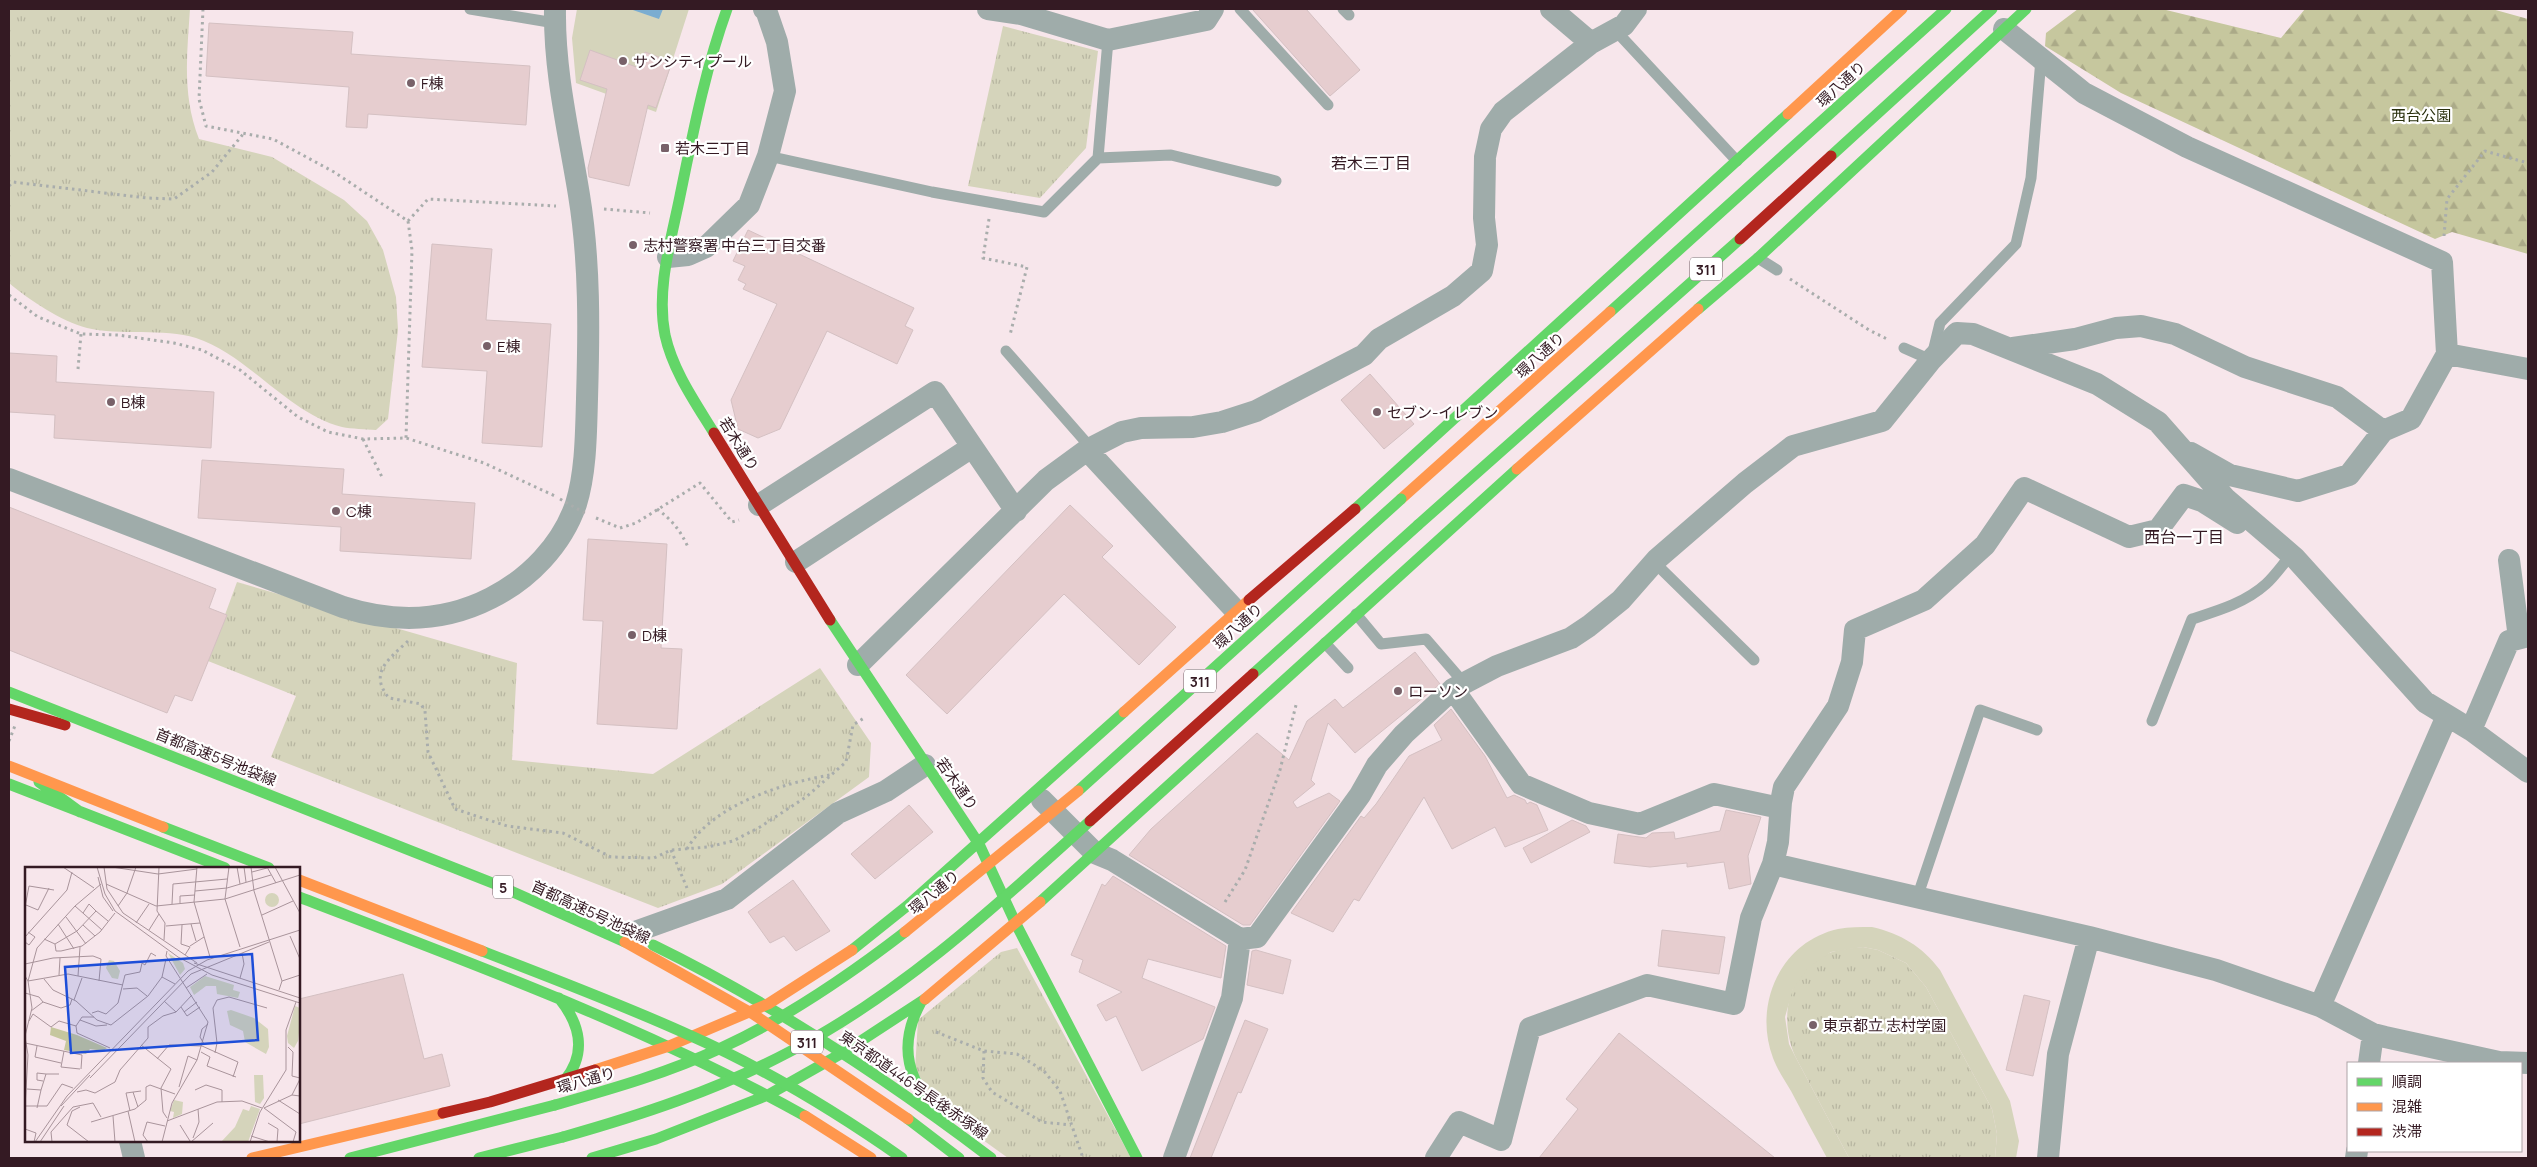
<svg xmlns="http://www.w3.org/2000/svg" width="2537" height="1167" viewBox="0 0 2537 1167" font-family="Manrope,'Noto Sans JP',sans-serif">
  <defs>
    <pattern id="forest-firs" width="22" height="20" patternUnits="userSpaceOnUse" patternTransform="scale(1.25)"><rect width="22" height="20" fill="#c6c79e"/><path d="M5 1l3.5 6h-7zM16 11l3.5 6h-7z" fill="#abaa88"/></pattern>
    <pattern id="park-tufts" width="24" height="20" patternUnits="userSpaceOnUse" patternTransform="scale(1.25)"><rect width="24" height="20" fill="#d5d4bb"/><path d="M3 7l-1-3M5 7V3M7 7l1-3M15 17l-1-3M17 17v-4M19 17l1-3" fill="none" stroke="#b7b5a0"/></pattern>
  </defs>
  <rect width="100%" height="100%" fill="#f7e6eb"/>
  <path fill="url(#forest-firs)" d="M 2078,9 L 2162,9 L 2281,38 L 2305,9 L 2492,9 L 2528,19 L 2528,254 L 2452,232 L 2435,239 L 2121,93 L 2045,46 L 2046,33 Z"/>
  <path fill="url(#park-tufts)" d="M 9,9 L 190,9 C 187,54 182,96 199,139 L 272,157 L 344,200 L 367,221 L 383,250 L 396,297 L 398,330 L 388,419 L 376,430 C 365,429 352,429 342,427 C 288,413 248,355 196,338 C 164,328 119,336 87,328 C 61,321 29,300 9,283 Z
    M 1003,26 L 1098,51 L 1086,148 L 1040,198 L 968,186 Z
    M 237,582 L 517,663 L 512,760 L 653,774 L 820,668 L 871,743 L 869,777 L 722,884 L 658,908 L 271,757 L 296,696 L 208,661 Z
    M 1863,947 L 1878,950 L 1906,963 L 1926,987 L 1992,1109 L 1997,1134 L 1995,1158 L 1849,1158 L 1795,1056 C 1778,1018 1788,966 1832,952 C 1842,949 1853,948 1863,947 Z
    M 1017,948 L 1131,1158 L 1008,1158 L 944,1112 L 915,1070 L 918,1020 L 1001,952 Z"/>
  <path fill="#d5d4bb" d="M 577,9 L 689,9 L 656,112 L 576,83 L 572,38 Z
    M 1872,927 C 1901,934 1922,946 1940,970 L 2010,1101 L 2019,1141 L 2016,1158 L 1995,1158 L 1997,1134 L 1992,1109 L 1926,987 L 1906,963 L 1878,950 L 1863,947 L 1831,952 L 1808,968 L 1793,989 L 1785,1017 L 1789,1044 L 1795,1056 L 1849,1158 L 1827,1158 C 1815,1136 1803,1114 1791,1091 C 1785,1081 1777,1069 1773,1058 C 1753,1005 1780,942 1838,929 C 1849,927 1861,927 1872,927 Z"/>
  <path fill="#7badd1" d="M 630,9 L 663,9 L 659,19 Z"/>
  <path fill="#e6cdcf" stroke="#d4c0c2" d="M 1252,9 L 1306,9 L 1360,70 L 1330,96 Z
    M 209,23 L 353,32 L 351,54 L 530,66 L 526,125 L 368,114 L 367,128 L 346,127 L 349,87 L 206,76 Z
    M 590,50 L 639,68 L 645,52 L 672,62 L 656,108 L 648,105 L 629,186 L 589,177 L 588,168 L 607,89 L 580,80 Z
    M 748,230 L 914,308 L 905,326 L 913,330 L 897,364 L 827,331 L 780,429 L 758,438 L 738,429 L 731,400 L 777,304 L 743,289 L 746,284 L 738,280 L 745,266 L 733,261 Z
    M 432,244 L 492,249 L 486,320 L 551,324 L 542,447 L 482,443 L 487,371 L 422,367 Z
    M 9,353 L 57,356 L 56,382 L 214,392 L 211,448 L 54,438 L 55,415 L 9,412 Z
    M 1370,374 L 1414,424 L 1384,449 L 1341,400 Z
    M 202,460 L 344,469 L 342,494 L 475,503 L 471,559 L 340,551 L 341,527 L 198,518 Z
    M 1070,505 L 1113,546 L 1102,557 L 1176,627 L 1139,665 L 1064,594 L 947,714 L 906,675 Z
    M 9,507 L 216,589 L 209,608 L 227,615 L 192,701 L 175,695 L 167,713 L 9,650 Z
    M 588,539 L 667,544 L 661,648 L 682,649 L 677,729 L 597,724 L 603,621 L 583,620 Z
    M 1415,652 L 1440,684 L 1355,753 L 1328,723 L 1311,780 L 1315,784 L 1293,802 L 1297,808 L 1329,793 L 1340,801 L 1250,925 L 1243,925 L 1129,855 L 1151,829 L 1257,733 L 1289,760 L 1307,721 L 1335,699 L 1343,708 Z
    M 1451,709 L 1485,756 L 1507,798 L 1514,795 L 1525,800 L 1527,804 L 1530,802 L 1537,805 L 1548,830 L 1505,847 L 1495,827 L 1452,849 L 1424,797 L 1359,901 L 1354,899 L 1333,932 L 1291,913 L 1361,816 L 1364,818 L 1376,804 L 1409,756 L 1442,740 L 1434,725 Z
    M 909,805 L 933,832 L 875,879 L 851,854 Z
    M 1726,810 L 1761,817 L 1748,856 L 1751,884 L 1729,889 L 1724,862 L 1687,867 L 1687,863 L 1650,867 L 1614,863 L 1618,834 L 1646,838 L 1652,833 L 1674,832 L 1675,839 L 1720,831 Z
    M 1572,820 L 1586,826 L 1590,832 L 1531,863 L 1523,848 Z
    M 1113,876 L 1226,946 L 1221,978 L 1148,959 L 1142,978 L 1215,1007 L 1203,1039 L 1142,1071 L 1116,1016 L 1106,1021 L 1097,1005 L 1122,992 L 1079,972 L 1083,960 L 1071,955 L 1102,884 L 1105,886 Z
    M 793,880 L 830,931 L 796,951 L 784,936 L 770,943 L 748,912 Z
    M 1662,930 L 1725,937 L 1719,974 L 1658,966 Z
    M 1256,950 L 1291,960 L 1283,994 L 1247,985 L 1252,951 Z
    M 403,974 L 424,1059 L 442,1054 L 450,1086 L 299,1124 L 299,999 Z
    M 2024,995 L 2050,1001 L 2033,1076 L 2006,1070 Z
    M 1245,1020 L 1268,1029 L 1241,1093 L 1238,1092 L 1211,1158 L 1190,1158 Z
    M 1619,1033 L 1775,1158 L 1539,1158 L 1578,1109 L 1566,1099 Z"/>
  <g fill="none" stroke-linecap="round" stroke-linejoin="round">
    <path stroke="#a9adac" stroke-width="3" stroke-dasharray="2.5 4" stroke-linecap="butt" d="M 203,9 L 199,99 L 206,126 L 273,139 L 334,172 L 408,221 L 412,250 L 406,438
      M 9,186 L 13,182 L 147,198 L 174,199 L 212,172 L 244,133
      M 604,209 L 650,213
      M 989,219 L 983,258 L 1027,267 L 1010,335
      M 408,221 L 428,199 L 556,206
      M 2444,236 L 2447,199 L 2485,151 L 2528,163
      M 1790,279 L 1869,330 L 1889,340
      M 9,295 L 38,317 L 81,334 L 118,335 L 174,343 L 202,350 L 240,370 L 298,417 L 328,432 L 363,439 L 406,438 L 484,463 L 555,496
      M 78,369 L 81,334
      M 363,439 L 382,477
      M 657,509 C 672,520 680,530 688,547
      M 596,518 L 620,528 L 636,523 L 700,483 L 732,522 L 739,520
      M 408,641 C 389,659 368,673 389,698 L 421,704 L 425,711 L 428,752 L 455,809 L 507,826 L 563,833 L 611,857 L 654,858 L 671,850 L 708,847 L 733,841 L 760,827 L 806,797 L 846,762 L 853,725 L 864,718
      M 687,849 C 712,805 783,783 830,775
      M 671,850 L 687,888
      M 1225,902 L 1245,870 L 1280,770 L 1296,705
      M 936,1032 L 984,1051 L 1017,1054 L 1044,1071 L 1060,1091 L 1083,1158
      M 984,1051 L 983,1078 L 992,1092 L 1042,1122 L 1071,1125"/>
    <path stroke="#9facaa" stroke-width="11" d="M 470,9 L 555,23
      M 1240,9 L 1328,105
      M 1343,9 L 1349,15
      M 1616,31 L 1737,161
      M 768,156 L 932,192 L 1044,212 L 1098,158 L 1108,40
      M 1098,158 L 1171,155 L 1276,181
      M 1758,258 L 1777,270
      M 1904,348 L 1931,360 L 1940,323 L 2016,244 L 2031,178 L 2041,59
      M 1006,351 L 1091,448
      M 1654,562 L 1754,660
      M 1356,614 L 1381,644 L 1426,639 L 1464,683
      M 1325,643 L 1348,668
      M 2152,721 L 2192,619 C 2217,611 2245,603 2266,584 C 2275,576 2283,564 2291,555
      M 1917,898 L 1980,710 L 2037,730"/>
    <path stroke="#9facaa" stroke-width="22" d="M 988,9 L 1021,14 L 1108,40 L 1206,20 L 1213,9
      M 1551,9 L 1591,43
      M 2004,29 L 2084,93 L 2187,147 L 2442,262 L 2447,354 L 2411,419 L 2383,431 L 2349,475 L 2298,491 L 2230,475 L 2191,453
      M 668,257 L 688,255 L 706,247 L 749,205 L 768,156 L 785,91 L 777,42 L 766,10 L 764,9
      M 2013,348 L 2075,339 L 2116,328 L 2141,326 L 2175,334 L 2245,367 L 2337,397 L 2383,431
      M 2447,354 L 2528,369
      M 1087,450 L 1237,612
      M 9,479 L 343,607 C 393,623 444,622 491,598 C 529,579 562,545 576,504 C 586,472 586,433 587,399 C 589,331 590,262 579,195 C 569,133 554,72 555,9
      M 759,505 L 935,392 L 1016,511
      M 2509,560 L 2519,638
      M 796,562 L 972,447
      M 858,665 L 1046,480 L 1087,450 L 1122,432 L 1141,428 L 1193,427 L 1222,422 L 1256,411 L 1364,355 L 1379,339 L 1453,296 L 1482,271 L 1487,245 L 1484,218 L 1485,157 L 1491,129 L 1503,112 L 1591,43 L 1624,25 L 1636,9
      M 1453,689 L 1521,784 L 1589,813 L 1640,824 L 1714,794 L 1780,808
      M 2471,730 L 2509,641 L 2528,636
      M 1042,800 L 1095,853 L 1112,860 L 1240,939 L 1232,998 L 1174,1158
      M 1773,864 L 2089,937 L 2216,970 L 2320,1006 L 2373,1034 L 2385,1037 L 2499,1062 L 2528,1063
      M 629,934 L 727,899 L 838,813 L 886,791 L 925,765
      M 1240,939 L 1257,937 L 1360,795 L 1377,765 L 1404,734 L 1453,689 L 1497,666 L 1571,638 L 1589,626 L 1621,600 L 1657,559 L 1745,483 L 1793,446 L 1882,421 L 1931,360 L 1957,333 L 1973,334 L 2097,384 L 2158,422 L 2225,498 L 2295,558 L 2425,702 L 2471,730 L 2528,772
      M 2320,1006 L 2447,716
      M 2369,1063 L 2373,1034
      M 130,1141 L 134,1158
      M 1436,1158 L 1459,1122 L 1501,1140 L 1530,1028 L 1647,985 L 1734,1004 L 1751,918 L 1773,864 L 1778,842 L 1781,802 L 1784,787 L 1838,706 L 1852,662 L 1855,630 L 1924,600 L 1985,545 L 2024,488 L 2129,537 L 2158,530 L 2184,495 L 2202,501 L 2237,523
      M 2048,1158 L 2058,1054 L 2089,937
      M 2356,1158 L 2357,1151"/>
    <path stroke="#63d668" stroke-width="11" d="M 1831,156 L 1992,9
      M 1698,309 L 1758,258 L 2026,9
      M 1610,312 L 1946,9
      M 714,433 C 695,402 673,371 665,335 C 656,289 671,241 680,196 C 693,133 705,70 727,9
      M 1355,509 L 1788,114
      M 1418,525 L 1740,239
      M 830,620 L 979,844 L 1016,924 L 1137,1158
      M 39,782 L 80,812
      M 9,784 L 225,868
      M 299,897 C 471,963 644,1026 805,1116
      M 1040,902 L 1517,469
      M 653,945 C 774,1004 884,1077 991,1158
      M 852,950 L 907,906 L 1124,712
      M 559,998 C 580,1024 587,1053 565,1080
      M 921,1002 C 896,1048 909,1080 940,1119
      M 350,1158 L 555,1105
      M 479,1158 L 563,1137
      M 592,1158 L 656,1139 L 768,1095 L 844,1052 L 925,999"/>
    <path stroke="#ff974d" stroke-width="11" d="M 1788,114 L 1902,9
      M 1517,469 L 1698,309
      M 1401,499 L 1610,312
      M 1124,712 L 1249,600
      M 925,999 L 1040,902
      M 595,1070 L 669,1046 L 768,1004 L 852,950
      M 805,1116 L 871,1158
      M 252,1158 L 443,1113"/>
    <path stroke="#b3261e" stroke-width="11" d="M 1740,239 L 1831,156
      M 714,433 L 830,620
      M 1249,600 L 1355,509
      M 9,709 L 65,725
      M 443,1113 L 490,1102 L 595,1070"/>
    <path stroke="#a9adac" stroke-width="3" stroke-dasharray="2.5 4" stroke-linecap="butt" d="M 560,499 L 588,515
      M 9,741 L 16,723"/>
    <path stroke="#63d668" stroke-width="11" d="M 1253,674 L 1418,525
      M 9,692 L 495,884 L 625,942
      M 1078,791 L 1401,499
      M 163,827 L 269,868
      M 482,951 C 551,978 621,1004 689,1035 C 764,1068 835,1111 902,1158
      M 555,1105 C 611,1089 668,1073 721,1048 C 787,1018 848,976 905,932
      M 908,1119 L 959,1158
      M 563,1137 C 641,1115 717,1090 789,1052 C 901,994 997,905 1090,821"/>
    <path stroke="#ff974d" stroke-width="11" d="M 9,766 L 163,827
      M 299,880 L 482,951
      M 905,932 L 1078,791
      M 625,942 L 753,1014 L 908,1119"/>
    <path stroke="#b3261e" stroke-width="11" d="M 1090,821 L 1253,674"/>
  </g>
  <g fill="#786169" stroke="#fff" stroke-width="2">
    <circle cx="623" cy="61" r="5"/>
    <circle cx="411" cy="83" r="5"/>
    <rect x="660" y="143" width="10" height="10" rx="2.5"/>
    <circle cx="633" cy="245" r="5"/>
    <circle cx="487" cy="346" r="5"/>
    <circle cx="111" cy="402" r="5"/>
    <circle cx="1377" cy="412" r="5"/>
    <circle cx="336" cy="511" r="5"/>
    <circle cx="632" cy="635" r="5"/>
    <circle cx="1398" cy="691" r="5"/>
    <circle cx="1813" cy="1025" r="5"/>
  </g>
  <g text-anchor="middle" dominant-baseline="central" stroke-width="4.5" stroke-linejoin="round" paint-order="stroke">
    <g fill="#fff" stroke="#715f65" stroke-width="1">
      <rect x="1690" y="257.5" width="32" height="23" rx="4"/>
      <rect x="1184" y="669.5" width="32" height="23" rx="4"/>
      <rect x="493" y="875.5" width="20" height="23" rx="4"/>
      <rect x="791" y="1030.5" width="32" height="23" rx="4"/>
    </g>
    <g font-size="14" font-weight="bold" fill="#341a23">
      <text x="1706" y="269">311</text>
      <text x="1200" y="681">311</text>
      <text x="503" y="887">5</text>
      <text x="807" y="1042">311</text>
    </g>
    <g font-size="15" fill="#341a23" stroke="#fff" text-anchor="start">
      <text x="633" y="61">サンシティプール</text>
      <text x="421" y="83">F棟</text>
      <text x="675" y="148">若木三丁目</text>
      <text x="643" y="245">志村警察署 中台三丁目交番</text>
      <text x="497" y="346">E棟</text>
      <text x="121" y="402">B棟</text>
      <text x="1387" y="412">セブン-イレブン</text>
      <text x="346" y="511">C棟</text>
      <text x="642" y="635">D棟</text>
      <text x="1408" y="691">ローソン</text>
      <text x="1823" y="1025">東京都立 志村学園</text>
    </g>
    <g font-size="15" fill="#341a23" stroke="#fff">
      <text transform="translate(1841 84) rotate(-42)">環八通り</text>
      <text transform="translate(1540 355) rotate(-42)">環八通り</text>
      <text transform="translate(739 444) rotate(58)">若木通り</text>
      <text transform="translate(1238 626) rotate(-42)">環八通り</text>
      <text transform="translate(216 757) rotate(22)">首都高速5号池袋線</text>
      <text transform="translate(957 784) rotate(55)">若木通り</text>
      <text transform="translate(934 892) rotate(-39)">環八通り</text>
      <text transform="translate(591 912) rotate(25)">首都高速5号池袋線</text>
      <text transform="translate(586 1080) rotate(-16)">環八通り</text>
      <text transform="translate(914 1085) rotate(35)">東京都道446号長後赤塚線</text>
    </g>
    <g font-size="15" fill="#29300d" stroke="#fff">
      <text x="2421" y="115">西台公園</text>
    </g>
    <g font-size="16" fill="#341a23" stroke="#fff">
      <text x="1371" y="163">若木三丁目</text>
      <text x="2184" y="537">西台一丁目</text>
    </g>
  </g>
  <g transform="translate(25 867)">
    <rect width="275" height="275" fill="#f7e6eb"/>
    <path d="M 26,160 L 52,168 L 82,181 L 78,184 L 65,182 L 61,187 L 39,183 L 41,174 L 25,168 Z" fill="#c6c79e"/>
    <path d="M 149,233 L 158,235 L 157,247 L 148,251 L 149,245 L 145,244 Z" fill="#d5d4bb"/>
    <path d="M 143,86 L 158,96 L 160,102 L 155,108 ZM 84,93 L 89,94 L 95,104 L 93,112 L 87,111 L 81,101 ZM 180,109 L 209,118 L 208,123 L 215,125 L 213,131 L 192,127 L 191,119 L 181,119 L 169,128 L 165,120 ZM 270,139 L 275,141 L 275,158 L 273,174 L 269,181 L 263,176 L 262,169 ZM 206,143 L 229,151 L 243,162 L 244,180 L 241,187 L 220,175 L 218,164 L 205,158 L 202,144 Z" fill="#d5d4bb"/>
    <path d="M240 33a7 7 0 1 1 14 0a7 7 0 1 1-14 0ZM 229,208 L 238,208 L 239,231 L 235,237 L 230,235 ZM 226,239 L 235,242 L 223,275 L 196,275 L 210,260 L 218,242 L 224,244 Z" fill="#d5d4bb"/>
    <path fill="none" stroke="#a9949b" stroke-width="1" d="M 38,0 L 69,21M 72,0 L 80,27 L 90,44 L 153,90 L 187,108 L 275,136M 79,0 L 82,22 L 98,46 L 172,96M 87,0 L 133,7 L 172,2M 134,0 L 132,44 L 140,56 L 139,73M 172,0 L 169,35 L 185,90M 204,0 L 200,32 L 215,80M 212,0 L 215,17M 219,0 L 221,15M 226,0 L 229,24 L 257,114M 242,0 L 251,16M 250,0 L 275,46M 227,5 L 242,1M 73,10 L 78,30 L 88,44M 81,17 L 131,39 L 200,32 L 275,8M 170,24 L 202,21 L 246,8M 155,36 L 155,29 L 170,28M 147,37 L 148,17 L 202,12M 1,38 L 13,43 L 24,21M 50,39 L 77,63M 93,39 L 102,26 L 111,0M 0,40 L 4,19 L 29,23M 58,46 L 64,37 L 71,44M 237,48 L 268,34M 41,50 L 61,77M 111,56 L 124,37M 33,57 L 49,82M 166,57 L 171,74M 58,58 L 70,69M 157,58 L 156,77 L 165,80 L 160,88M 141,59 L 175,56M 124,63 L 134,47M 265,69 L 275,92M 0,70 L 42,23 L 47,5M 19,72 L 30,77 L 52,64 L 71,44 L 83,54M 0,75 L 4,78 L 10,70 L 3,65M 30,77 L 31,84 L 36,84 L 57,79 L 75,65 L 90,46M 165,79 L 179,70M 141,92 L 137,110 L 150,117M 169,96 L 275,131M 0,97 L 28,91 L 68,89 L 76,92 L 74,114M 34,108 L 35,91M 0,109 L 3,114 L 43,107 L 98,118M 53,109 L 55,80M 215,111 L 219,97 L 217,86M 19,112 L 28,123 L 51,134 L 72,153 L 86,158 L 123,129 L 137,110M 161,121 L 182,107M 98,122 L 112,121 L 122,129M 254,123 L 257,114 L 275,108M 0,126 L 14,130 L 18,135M 49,133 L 57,111M 139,134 L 151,145M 156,140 L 162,149 L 175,140M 6,144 L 18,135 L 36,141 L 45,138 L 47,132M 159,145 L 172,135M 67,146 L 73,144 L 81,147 L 93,136 L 100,108 L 115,105 L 117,96 L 120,98 L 126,86 L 131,89M 69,150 L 57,150 L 51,159 L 52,166 L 85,181M 55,153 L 71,159 L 82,158M 4,154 L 8,147 L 26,160 L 34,154 L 51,159M 0,169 L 7,141 L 3,114 L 12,81 L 50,39 L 76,17M 0,170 L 3,188 L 0,240M 0,176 L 57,188 L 56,202M 179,177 L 175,170 L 177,162 L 183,157M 116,178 L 146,202 L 136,221 L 138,245 L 142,251M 12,179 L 10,190 L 36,196M 263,180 L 268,185 L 267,209 L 275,211M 39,184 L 36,200 L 55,202M 176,185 L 185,190 L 182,199 L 211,210M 190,186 L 192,176 L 188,141 L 192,133 L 204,130 L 242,141M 132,192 L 144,178 L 177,179 L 213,195 L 208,210M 65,211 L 166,107 L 244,75M 275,212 L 267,228 L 275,229M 18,214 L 12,213 L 12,206 L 21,207M 154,220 L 163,189 L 172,193M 2,222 L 16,223 L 21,207 L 34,207M 170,223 L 181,218 L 197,223 L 197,235M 52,225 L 61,223 L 70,226 L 90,215 L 95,203 L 123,171 L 123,160 L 138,149 L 151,145 L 167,128M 108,225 L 113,240M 253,233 L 275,247M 0,239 L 22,239 L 37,217 L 48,221M 36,239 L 65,208M 55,240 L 47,244 L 42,258 L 64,275M 12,241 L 16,223M 239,241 L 271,265 L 268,275M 239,241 L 267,228M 103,244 L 110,275M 105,244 L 101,226 L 116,224M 88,249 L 90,275M 142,254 L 192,235 L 217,234 L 237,241M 66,255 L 110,242 L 121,233 L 121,220 L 125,218 L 150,227M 243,256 L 253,262 L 252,275M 155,258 L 165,274M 0,262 L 11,266 L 9,275M 226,269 L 245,275M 168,271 L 174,255 L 173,242M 10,275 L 42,229 L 163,104 L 182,93 L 275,63M 15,275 L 39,239M 27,275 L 26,265 L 48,240 L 68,236 L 76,250M 123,275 L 118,268 L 122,255 L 140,259M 137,275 L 147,236 L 172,193 L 183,155 L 141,89 L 142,84M 166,275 L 188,256M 225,275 L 235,245 L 261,203 L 261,163 L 271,135"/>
    <path fill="#1d4ed8" fill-opacity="0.15" stroke="#1d4ed8" stroke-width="2.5" d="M 227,87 L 233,173 L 46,186 L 40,100 Z"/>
    <rect width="275" height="275" fill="none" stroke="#341a23" stroke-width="2.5"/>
  </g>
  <rect width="2537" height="1167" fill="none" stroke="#341a23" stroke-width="20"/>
  <rect x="2347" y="1062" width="175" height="90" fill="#ffffff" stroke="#aea3a7"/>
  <rect x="2357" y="1078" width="25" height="8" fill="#63d668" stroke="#aea3a7"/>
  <text x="2392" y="1087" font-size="15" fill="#341a23">順調</text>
  <rect x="2357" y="1103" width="25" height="8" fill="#ff974d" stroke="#aea3a7"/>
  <text x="2392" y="1112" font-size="15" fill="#341a23">混雑</text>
  <rect x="2357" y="1128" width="25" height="8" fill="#b3261e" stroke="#aea3a7"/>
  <text x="2392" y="1137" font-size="15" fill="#341a23">渋滞</text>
</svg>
